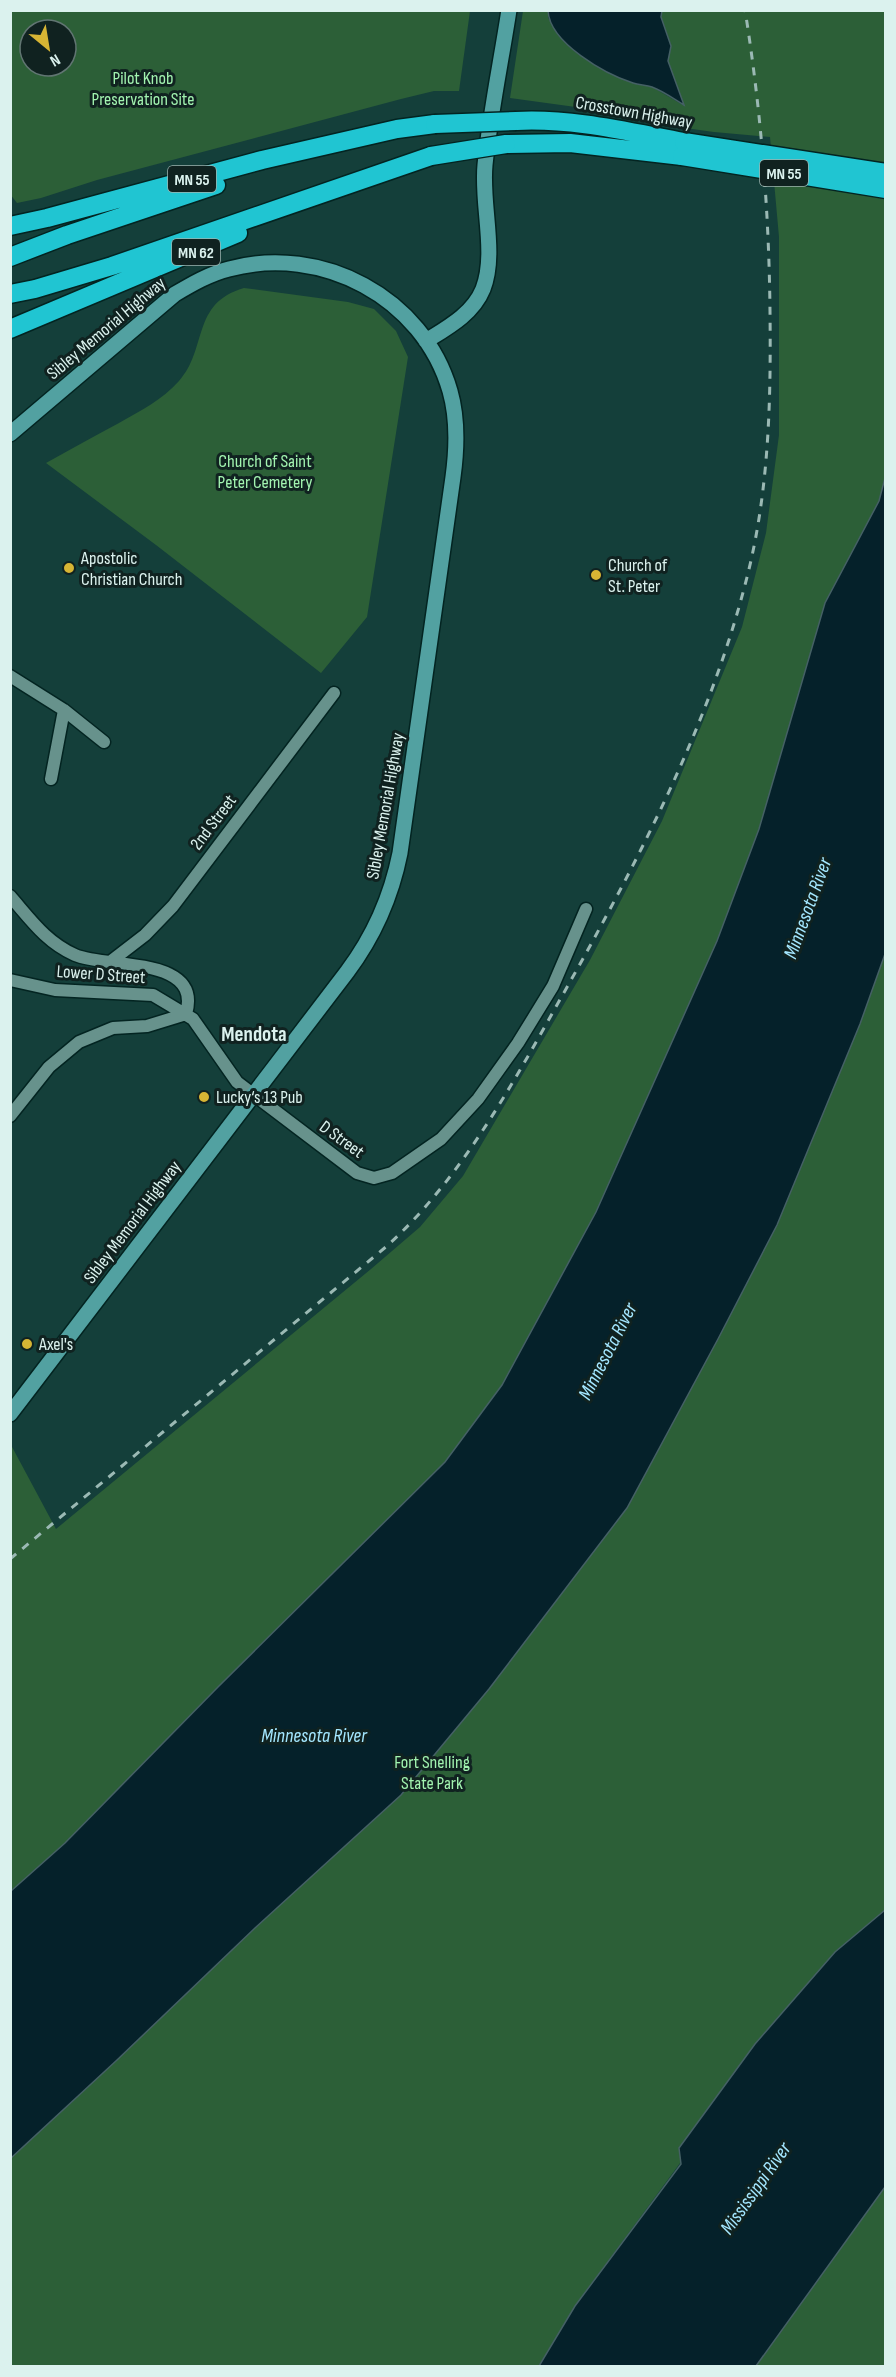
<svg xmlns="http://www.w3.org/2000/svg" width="896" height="2377" viewBox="0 0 896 2377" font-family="'Sofia Sans Condensed',sans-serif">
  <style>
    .green { fill: #2c5f37; fill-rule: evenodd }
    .water { fill: #05212a; stroke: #456065; stroke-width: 1.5 }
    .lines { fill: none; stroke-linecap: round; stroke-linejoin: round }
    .street-casing { stroke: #032421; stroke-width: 15 }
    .secondary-casing { stroke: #032421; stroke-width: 18 }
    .highway-casing { stroke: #032421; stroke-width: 21 }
    .street { stroke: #67928c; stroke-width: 12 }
    .secondary { stroke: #52a1a1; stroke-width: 15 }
    .highway { stroke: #20c5d2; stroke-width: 18 }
    .rail { stroke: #9bb9b4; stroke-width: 3; stroke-dasharray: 8 8; stroke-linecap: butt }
    .highway-bridge-casing { stroke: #032421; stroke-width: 21; stroke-linecap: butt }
    .highway-bridge { stroke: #20c5d2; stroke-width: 18 }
    .poi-dot { fill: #d7b534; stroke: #102220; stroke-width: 2 }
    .labels { text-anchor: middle; stroke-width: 6; stroke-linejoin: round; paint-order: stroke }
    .shield { fill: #102220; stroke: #9eb4b0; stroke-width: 1.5 }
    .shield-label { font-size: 16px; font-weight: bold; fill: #dbf2ee }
    .park-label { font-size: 18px; fill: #a2f4b0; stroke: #102220 }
    .street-label { font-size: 18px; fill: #dbf2ee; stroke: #102220 }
    .poi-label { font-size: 18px; fill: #dbf2ee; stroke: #102220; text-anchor: start }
    .water-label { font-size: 20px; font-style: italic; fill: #a4e7ff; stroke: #102220 }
    .quarter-label { font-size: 21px; font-weight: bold; fill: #dbf2ee; stroke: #102220 }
  </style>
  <rect width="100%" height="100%" fill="#143f3a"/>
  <path class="green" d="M10,11L11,10L470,11L459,91H434L401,99L97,180L41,198L17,203L10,194ZM30,30H66V66H30Z
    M523,11H548V18L633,83L652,87L683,105L668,61L671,45L661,16L662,11H885V1910L835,1952L575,2306L539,2366H11V1445L56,1529L371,1269L420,1227L463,1176L590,960L662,821L742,627L766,533L779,435V237L770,137L714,132L663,125L612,112L510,98Z
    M244,288L348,302L374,309L396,331L408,357L367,617L321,673L156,545L46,463C70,450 94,436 119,423C140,411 162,400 179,381C208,349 191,303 244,288Z
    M885,2187V2366H756Z"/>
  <path class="water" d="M548,11H662L661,17L671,46L668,61L684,105C674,99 663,91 652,87C646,85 639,85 633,83C605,74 550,43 548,11Z
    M885,478V954L860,1024L777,1225L718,1339L627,1508L489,1689L401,1795L255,1928L117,2060L11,2158V1891L65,1843L218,1687L445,1462L502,1385L596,1212L717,941L759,829L825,603L879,501Z
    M885,1910V2187L756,2366H539L575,2306L681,2164L679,2148L755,2044L835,1952Z"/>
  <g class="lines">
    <g class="street-casing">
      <path id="street" d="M10,676L64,710L104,742
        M51,779L64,710
        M10,896C31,920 46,942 75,955C107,969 203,955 186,1014
        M110,962L145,935L173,906L334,693
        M10,980L55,990L153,995L193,1019L237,1082L357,1173L374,1178L392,1173L441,1139L478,1099L518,1043L553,986L586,909
        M10,1116L49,1067L79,1042L113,1028L147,1026L186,1014"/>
    </g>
    <g class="secondary-casing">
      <path id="secondary" d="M426,341C447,328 473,314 483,289C497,253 481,204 485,165C490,114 501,62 509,10
        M10,434L175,294C192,284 209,274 229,269C321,244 423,297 450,391C458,419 457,448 453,477L400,853C391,898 374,936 347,972L10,1414"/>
    </g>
    <g class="highway-casing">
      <path id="highway" d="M516,121C573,118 629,132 684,142
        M506,144L570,143L682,156
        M10,226L47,218L262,160L397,129L435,124
        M10,257L67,235L216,185
        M10,294L35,289L112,266L431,156
        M10,329L238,233"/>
    </g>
    <use href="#street" class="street"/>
    <use href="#secondary" class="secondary"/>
    <use href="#highway" class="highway"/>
    <path class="rail" d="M10,1559L387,1246C464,1176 515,1079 566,989C638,861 708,727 745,585C769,495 771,404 770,311C769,211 761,110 745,10"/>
    <g class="highway-bridge-casing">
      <path id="highway-bridge" d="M435,124L516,121
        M684,142L886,173
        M431,156L506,144
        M682,156L886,189"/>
    </g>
    <use href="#highway-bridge" class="highway-bridge"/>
  </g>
  <g class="poi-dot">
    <circle cx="69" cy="568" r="6"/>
    <circle cx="596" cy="575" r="6"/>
    <circle cx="204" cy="1097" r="6"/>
    <circle cx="27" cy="1344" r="6"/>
  </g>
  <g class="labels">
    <g class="shield">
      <rect x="760" y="160" width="48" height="26" rx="4.5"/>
      <rect x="168" y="166" width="48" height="26" rx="4.5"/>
      <rect x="172" y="239" width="48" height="26" rx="4.5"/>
    </g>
    <g class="shield-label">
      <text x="784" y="179">MN 55</text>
      <text x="192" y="185">MN 55</text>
      <text x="196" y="258">MN 62</text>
    </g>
    <g class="park-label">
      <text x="143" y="84">Pilot Knob<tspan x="143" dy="21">Preservation Site</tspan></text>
      <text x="265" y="467">Church of Saint<tspan x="265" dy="21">Peter Cemetery</tspan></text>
      <text x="432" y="1768">Fort Snelling<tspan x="432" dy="21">State Park</tspan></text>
    </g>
    <g class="street-label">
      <text transform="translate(634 112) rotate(10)" y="6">Crosstown Highway</text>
      <text transform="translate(106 328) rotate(-40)" y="6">Sibley Memorial Highway</text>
      <text transform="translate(385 806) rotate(-80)" y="6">Sibley Memorial Highway</text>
      <text transform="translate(213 822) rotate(-53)" y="6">2nd Street</text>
      <text transform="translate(101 974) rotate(4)" y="6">Lower D Street</text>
      <text transform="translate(342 1139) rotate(36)" y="6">D Street</text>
      <text transform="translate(132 1222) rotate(-53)" y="6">Sibley Memorial Highway</text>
    </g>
    <g class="poi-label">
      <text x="81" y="564">Apostolic<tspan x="81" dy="21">Christian Church</tspan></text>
      <text x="608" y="571">Church of<tspan x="608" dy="21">St. Peter</tspan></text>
      <text x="216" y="1103">Lucky‘s 13 Pub</text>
      <text x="39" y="1350">Axel's</text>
    </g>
    <g class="water-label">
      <text transform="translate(807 908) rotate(-70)" y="7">Minnesota River</text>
      <text transform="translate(607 1351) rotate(-63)" y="7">Minnesota River</text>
      <text x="314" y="1742">Minnesota River</text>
      <text transform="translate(755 2188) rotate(-55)" y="7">Mississippi River</text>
    </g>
    <g class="quarter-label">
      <text x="254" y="1041">Mendota</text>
    </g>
  </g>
  <rect width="896" height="2377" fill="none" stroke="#dbf2ee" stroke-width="24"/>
  <g transform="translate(48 48) rotate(150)"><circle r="28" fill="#102220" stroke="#617572" stroke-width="1.5"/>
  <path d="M0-4.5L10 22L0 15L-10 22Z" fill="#d7b534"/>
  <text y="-9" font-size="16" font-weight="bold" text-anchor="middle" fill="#dbf2ee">N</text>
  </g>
</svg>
